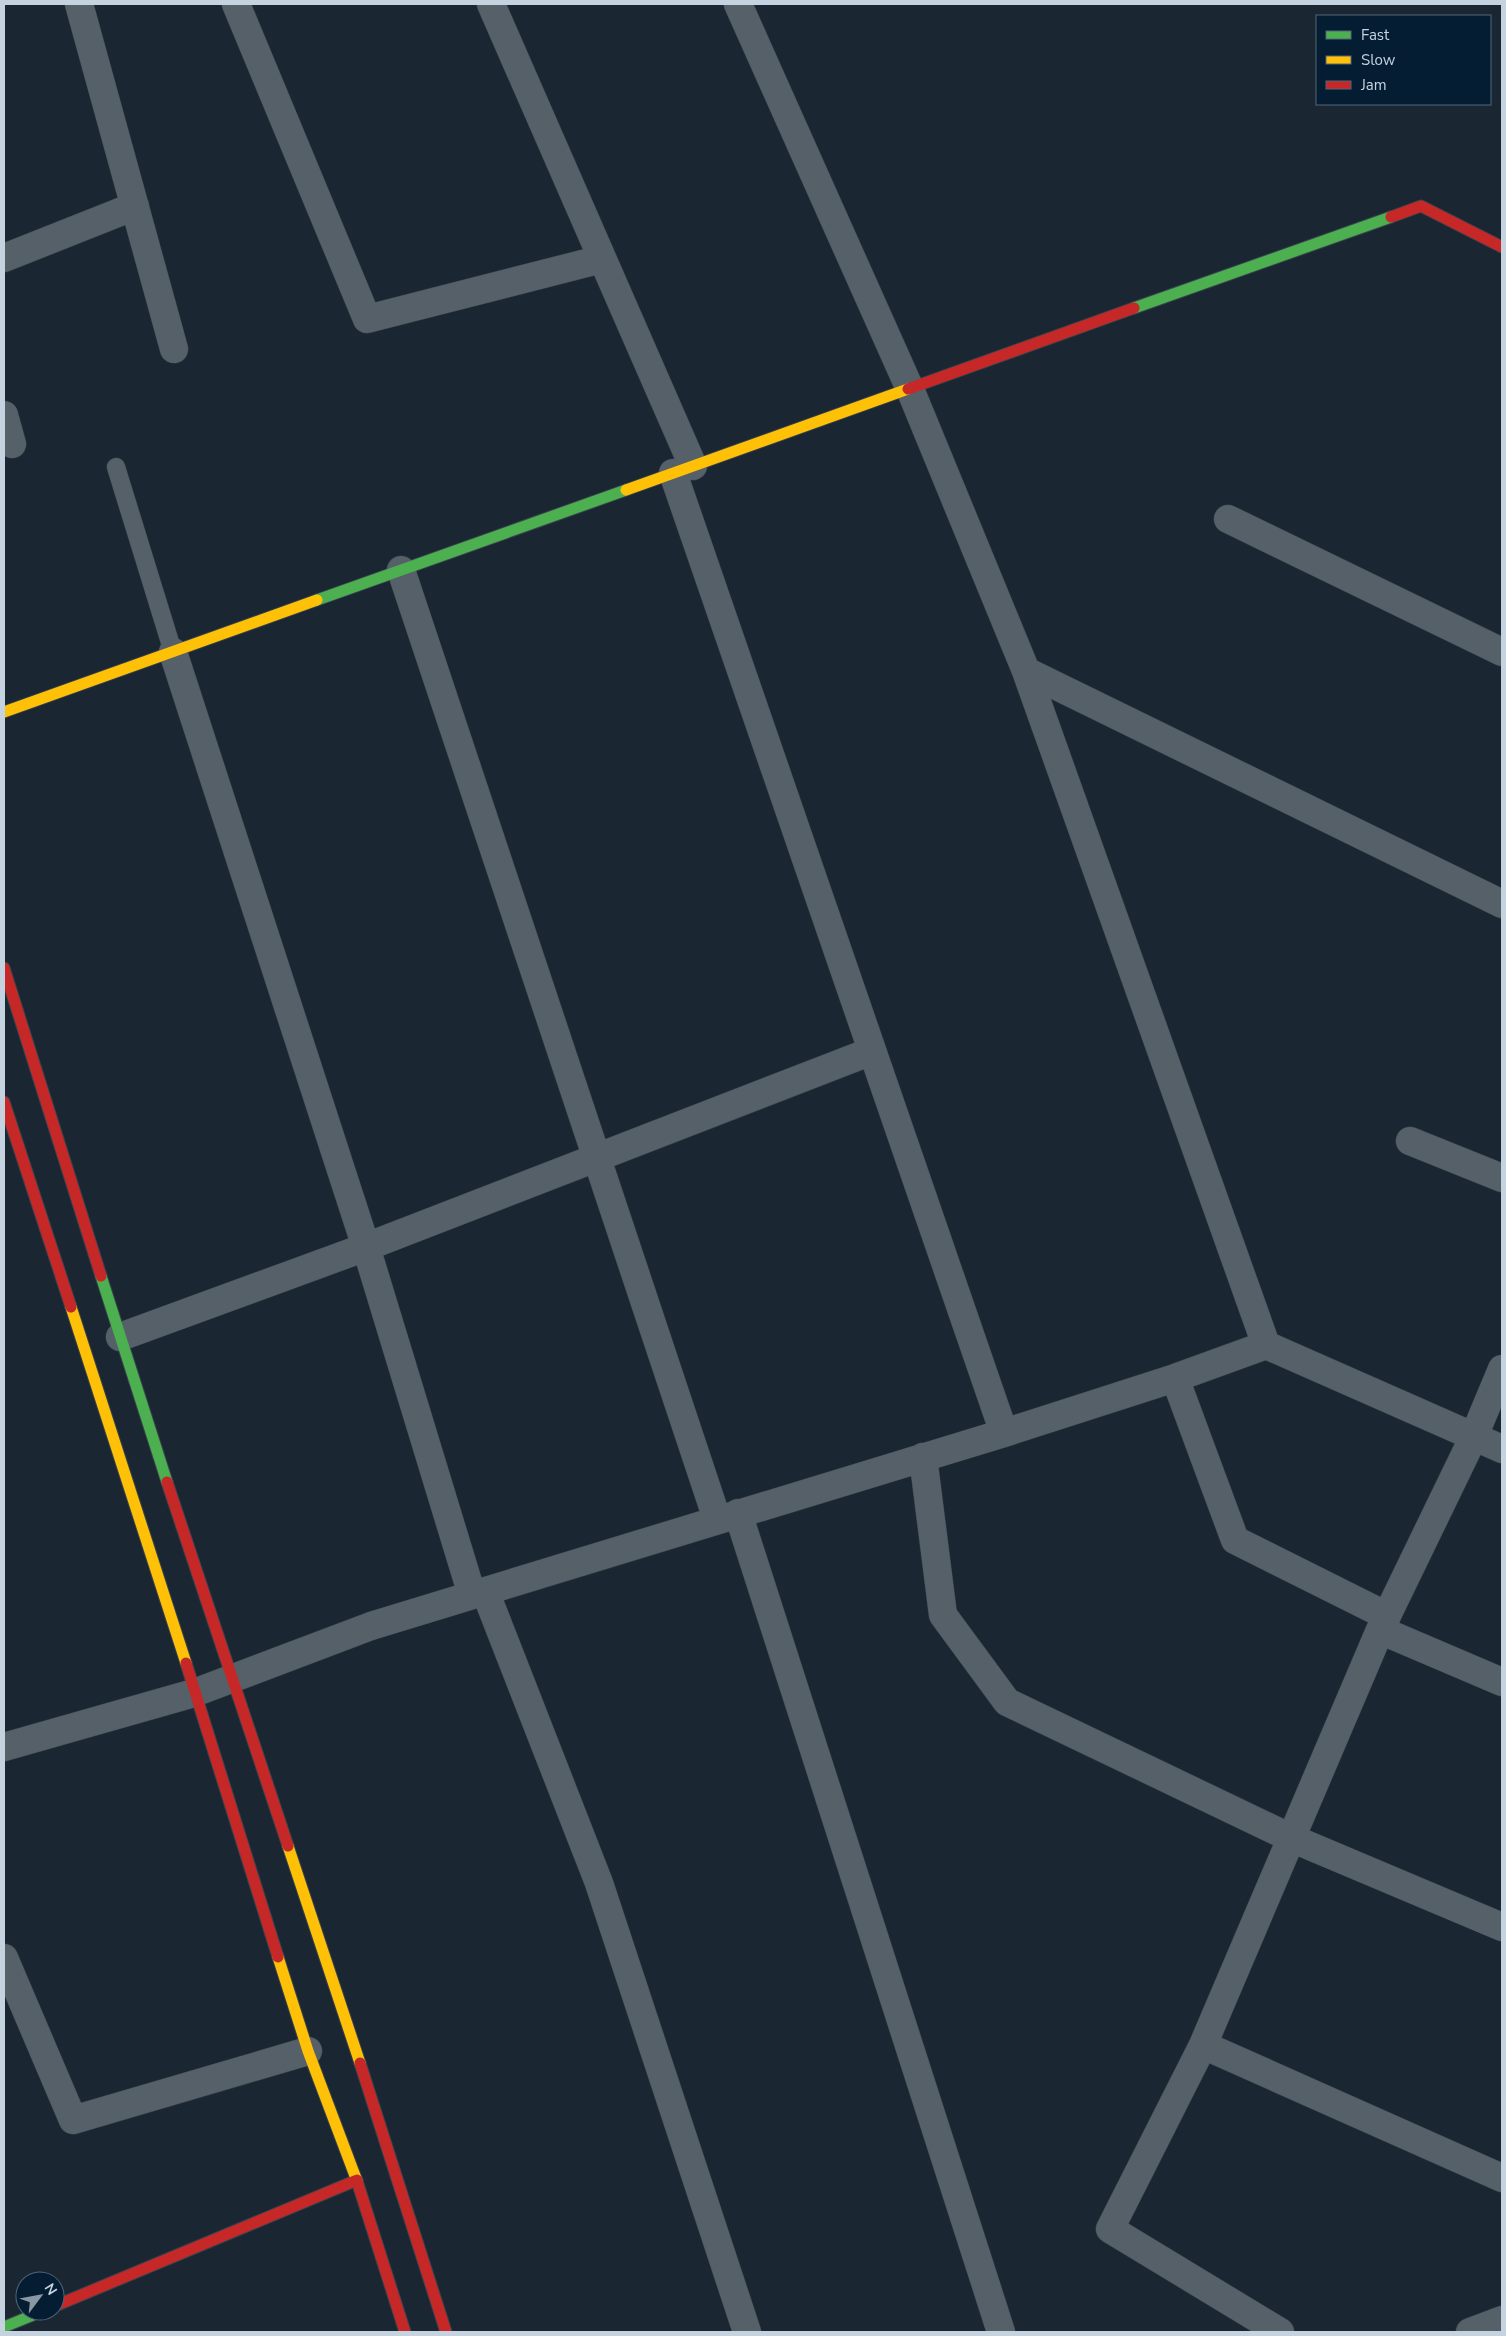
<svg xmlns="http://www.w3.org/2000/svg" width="1506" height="2336" viewBox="0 0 1506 2336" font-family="'Nunito Sans',sans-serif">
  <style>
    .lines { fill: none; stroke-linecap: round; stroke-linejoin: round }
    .lane-casing { stroke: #39434d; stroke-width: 19 }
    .street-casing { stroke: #39434d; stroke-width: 29 }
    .fast-casing { stroke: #39434d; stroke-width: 13 }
    .slow-casing { stroke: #39434d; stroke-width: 13 }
    .jam-casing { stroke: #39434d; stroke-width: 13 }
    .lane { stroke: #566069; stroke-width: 18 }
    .street { stroke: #566069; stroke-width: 28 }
    .fast { stroke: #4caf50; stroke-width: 11 }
    .slow { stroke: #ffc107; stroke-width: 11 }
    .jam { stroke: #c62828; stroke-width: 11 }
  </style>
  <rect width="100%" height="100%" fill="#1a2632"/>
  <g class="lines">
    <g class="lane-casing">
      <path id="lane" d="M116,467L173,652"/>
    </g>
    <g class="street-casing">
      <path id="street" d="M79,4L174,349
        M236,4L367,319L602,259
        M491,4L693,466
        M738,4L910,389L1026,671L1266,1345
        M4,258L135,206
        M4,415L12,444
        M673,473L1004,1433
        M1228,519L1502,652
        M401,570L717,1519
        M173,652L366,1247L472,1595
        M1026,671L1502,904
        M1410,1141L1502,1178
        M120,1337L366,1247L872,1051
        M1175,1378L1235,1540L1387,1616
        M923,1457L943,1615L1007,1702L1291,1838L1502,1927
        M738,1513L1001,2332
        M485,1591L599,1883L747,2332
        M1380,1630L1502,1682
        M4,1747L194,1693L371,1626L1004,1433L1175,1378L1266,1345L1502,1449
        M4,1958L73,2120L308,2051
        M1203,2045L1502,2178
        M1280,2332L1110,2229L1203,2045L1380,1630L1474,1436L1502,1369
        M1470,2332L1502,2320"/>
    </g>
    <g class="fast-casing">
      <path id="fast" d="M1134,308L1391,217
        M317,600L626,490
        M101,1276L167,1482
        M4,2327L43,2311"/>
    </g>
    <g class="slow-casing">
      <path id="slow" d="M626,490L908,389
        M4,712L317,600
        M71,1307L186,1663
        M288,1846L360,2063
        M278,1957L308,2051L357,2181"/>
    </g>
    <g class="jam-casing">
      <path id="jam" d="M1391,217L1421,206L1502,247
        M908,389L1134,308
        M4,968L101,1276
        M4,1102L71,1307
        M167,1482L288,1846
        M186,1663L278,1957
        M360,2063L446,2332
        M357,2181L405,2332
        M55,2306L357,2180"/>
    </g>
    <use href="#lane" class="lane"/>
    <use href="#street" class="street"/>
    <use href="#fast" class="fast"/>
    <use href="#slow" class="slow"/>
    <use href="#jam" class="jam"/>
  </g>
  <rect width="1506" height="2336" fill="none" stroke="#c5d3e1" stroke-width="10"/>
  <rect x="1316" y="15" width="175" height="90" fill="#051d32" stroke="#526678"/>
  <rect x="1326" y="31" width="25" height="8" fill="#4caf50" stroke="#526678"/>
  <text x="1361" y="40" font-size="15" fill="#c5d3e1">Fast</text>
  <rect x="1326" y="56" width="25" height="8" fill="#ffc107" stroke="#526678"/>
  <text x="1361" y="65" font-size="15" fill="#c5d3e1">Slow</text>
  <rect x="1326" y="81" width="25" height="8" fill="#c62828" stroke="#526678"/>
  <text x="1361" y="90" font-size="15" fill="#c5d3e1">Jam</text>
  <g transform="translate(40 2296) rotate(58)"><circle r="24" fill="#051d32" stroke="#526678"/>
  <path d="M0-4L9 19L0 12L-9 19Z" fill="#8996a4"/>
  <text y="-8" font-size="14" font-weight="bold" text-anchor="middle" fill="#c5d3e1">N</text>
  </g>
</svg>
